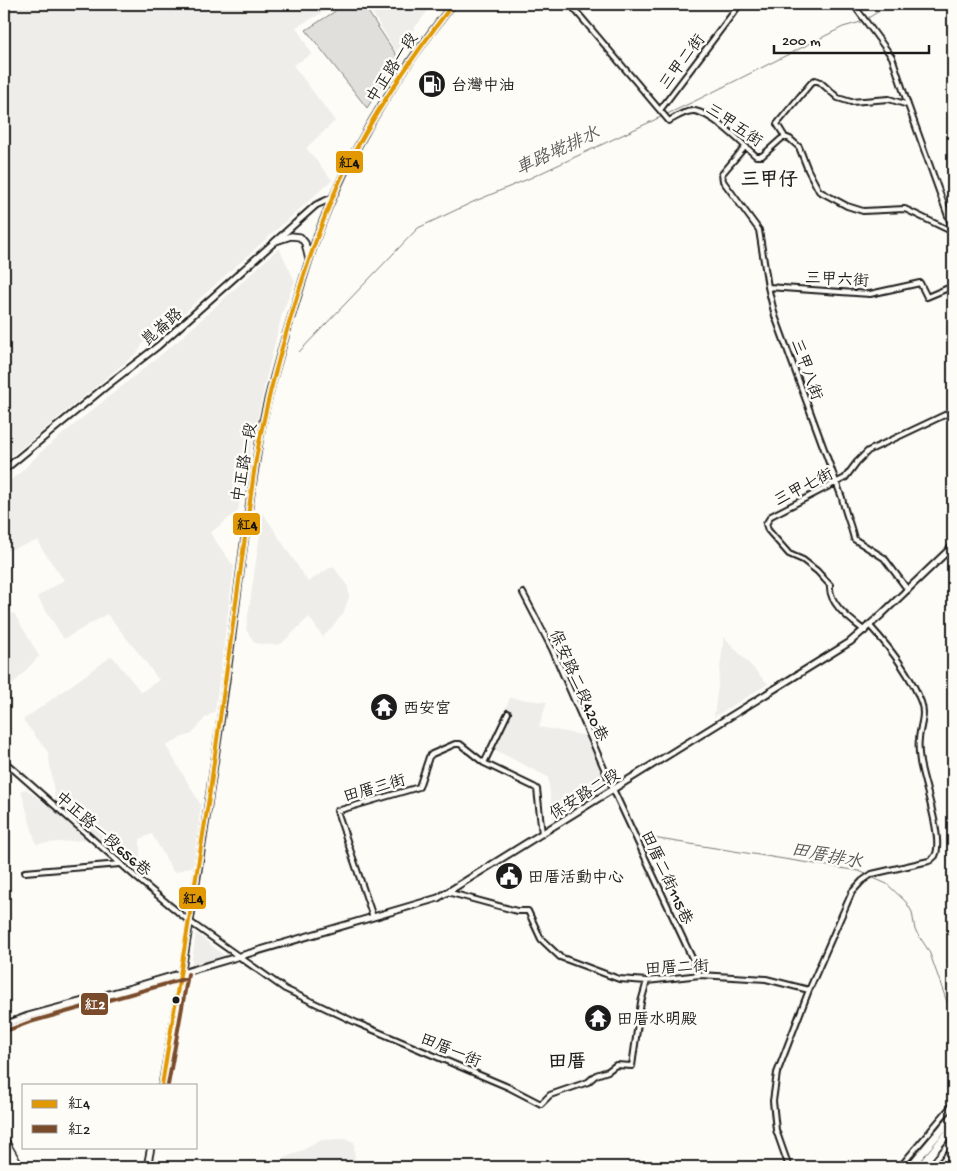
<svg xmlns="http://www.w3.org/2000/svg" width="957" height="1171" viewBox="0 0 957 1171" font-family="'Gochi Hand','LXGW WenKai TC',sans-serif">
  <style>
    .built { fill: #eeede9 }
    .green { fill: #e0dfdb; stroke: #7e7e7c }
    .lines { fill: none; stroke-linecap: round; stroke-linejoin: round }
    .stream { stroke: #797876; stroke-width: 1 }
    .minor-casing { stroke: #1c1c1c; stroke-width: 8 }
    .tertiary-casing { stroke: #1c1c1c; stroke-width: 9 }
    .secondary-casing { stroke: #1c1c1c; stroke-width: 9 }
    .trunk-casing { stroke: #1c1c1c; stroke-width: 11 }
    .motorway-casing { stroke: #1c1c1c; stroke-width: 11 }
    .minor { stroke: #fdfcf7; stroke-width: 4 }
    .tertiary { stroke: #fdfcf7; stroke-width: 5 }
    .secondary { stroke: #fdfcf7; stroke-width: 5.5 }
    .trunk { stroke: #fdfcf7; stroke-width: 7 }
    .motorway { stroke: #fdfcf7; stroke-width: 8 }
    .bus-1-casing { stroke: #fdfcf7; stroke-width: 8 }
    .bus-2-casing { stroke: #fdfcf7; stroke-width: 8 }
    .bus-1 { stroke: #e19803; stroke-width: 4 }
    .bus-2 { stroke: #7a4b2a; stroke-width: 4 }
    .bus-dot { fill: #1c1c1c; stroke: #fdfcf7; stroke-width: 2 }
    .labels { text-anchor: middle; stroke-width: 5; stroke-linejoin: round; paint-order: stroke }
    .street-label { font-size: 16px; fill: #1c1c1c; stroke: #fdfcf7 }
    .poi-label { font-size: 16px; fill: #1c1c1c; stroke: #fdfcf7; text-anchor: start }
    .water-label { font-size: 18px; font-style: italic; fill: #5a5a58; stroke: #fdfcf7 }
    .quarter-label { font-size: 19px; font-weight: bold; fill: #1c1c1c; stroke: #fdfcf7 }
    .line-badge { stroke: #fdfcf7; stroke-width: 2 }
    .badge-label { font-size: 14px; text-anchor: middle; font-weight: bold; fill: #fff }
    .pale-badge-label { font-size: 14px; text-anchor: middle; font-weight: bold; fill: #111 }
  </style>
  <rect width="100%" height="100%" fill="#fdfcf7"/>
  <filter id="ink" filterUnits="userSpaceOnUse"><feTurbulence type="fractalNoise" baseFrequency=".02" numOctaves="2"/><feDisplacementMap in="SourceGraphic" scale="10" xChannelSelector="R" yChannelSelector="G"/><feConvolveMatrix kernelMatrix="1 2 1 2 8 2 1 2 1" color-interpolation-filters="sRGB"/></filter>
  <g filter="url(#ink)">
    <path class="built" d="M4,4H332L327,10L296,27L312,54L293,65L335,121L306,148L332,180L168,327L155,329L143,343L139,351L4,462Z
      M367,4H433L396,52Z
      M279,248L295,281L282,314L265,383L238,511L210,533L234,567L215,711L204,719L192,734L180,738L166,746L201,805L193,866L174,873L152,834L140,839V860L115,844V856L94,839L36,844L21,790L26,789L48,806L55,798L48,752L23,720L112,656L141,692L159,680L145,661L107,614L64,639L37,597L64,580L40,546L39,540L4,552V485L21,472L43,450L179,340Z
      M263,513L308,582L333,566L348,587L349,597L343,614L323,637L309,617L281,644L271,645L255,643L246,630Z
      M14,613L39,656L4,694V618Z
      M724,637L768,684L714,717Z
      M510,698L547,702L539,727L592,737L611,784L553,819L548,777L489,747Z
      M196,933L226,957L191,967Z
      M346,1139L354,1142L355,1167H264L303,1150L321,1140Z"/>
    <path class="green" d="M341,4H363L399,59L367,108L306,30L334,12Z"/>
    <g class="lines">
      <path class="stream" d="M868,18L891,4
        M299,352L418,228L473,202L528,179L695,101L843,27L861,22
        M640,836L859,871L868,875
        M871,877L887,884L906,902L912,912L915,930L929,951L953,1019"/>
      <g class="minor-casing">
        <path id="minor" d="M570,4L669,121C676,117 686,110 695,111C715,115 741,143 756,156H762L781,139L785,137L790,139L799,147L808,170L819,191L847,206L863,211L905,209L953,232
          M853,4L892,57L908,105L953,230
          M660,110L740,4
          M785,137L777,124L811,83L815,80L820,82L838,98L851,102L889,99L908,105
          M745,147L722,174L723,181L759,230L768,287L775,316L842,498C845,513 851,525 854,539L884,558L908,590
          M768,287L870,294L920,283L927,297L953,286
          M523,593L552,649L613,789L700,975
          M865,631C851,620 828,604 830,585L817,571L803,560L789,554L768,530L766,524L771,516L845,478L857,462L868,451L953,411
          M4,761L138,879L190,922L285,989L357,1023L508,1087L541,1104L550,1095L588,1082L596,1075L608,1071L616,1065L632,1066L641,1002L647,981
          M484,763L508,713
          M25,872L120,864
          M447,892L517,911H528L541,939L560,957L619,979L647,981L700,975L766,979L809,990
          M373,917L337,811L419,787L429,757L432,754L455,744H460L484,763L534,787L537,789L542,834
          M789,1167L776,1130L773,1101L777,1073L809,990L852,892L862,881L872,874L929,861C930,861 934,857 935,856C944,840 923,781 920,762C919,755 918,746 919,739C920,726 926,715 921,702C910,673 890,648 870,626
          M900,1167L953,1104
          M929,1167L953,1139"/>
      </g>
      <g class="tertiary-casing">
        <path id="tertiary" d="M4,470L105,387L158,346L316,205L332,198
          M4,1025L28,1016L131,988L438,898L850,642L881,615L953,546"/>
      </g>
      <g class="secondary-casing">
        <path id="secondary" d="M276,241L291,236L300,237L305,243L309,260
          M162,1085C185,958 205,830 223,702C236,612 245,521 261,431C268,394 279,357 290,321C303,279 315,237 333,197C362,130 408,61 453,4
          M147,1167L151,1147"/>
      </g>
      <g class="trunk-casing">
        <path id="trunk" d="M910,1167L953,1116
          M920,1167L953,1127"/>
      </g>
      <g class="motorway-casing">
        <path id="motorway" d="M4,1141L19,1167
          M4,1157L9,1167"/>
      </g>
      <use href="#minor" class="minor"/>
      <use href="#tertiary" class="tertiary"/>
      <use href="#secondary" class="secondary"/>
      <use href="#trunk" class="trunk"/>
      <use href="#motorway" class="motorway"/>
      <g class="bus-1-casing">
        <path id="bus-1" d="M162,1085L209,798L255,465C264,411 278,359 294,307C308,261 323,216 344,172C374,112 412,57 453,4"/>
      </g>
      <g class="bus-2-casing">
        <path id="bus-2" d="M6,1031L30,1022L184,979
          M168,1085L188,974"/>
      </g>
      <use href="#bus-1" class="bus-1"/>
      <use href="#bus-2" class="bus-2"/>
    </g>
  </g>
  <defs>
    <g id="fuel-disc" transform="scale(1.4375)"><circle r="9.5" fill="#1c1c1c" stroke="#fdfcf7"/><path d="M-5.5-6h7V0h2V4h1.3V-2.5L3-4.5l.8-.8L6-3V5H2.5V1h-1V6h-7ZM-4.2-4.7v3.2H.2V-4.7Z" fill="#fff"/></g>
    <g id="temple-disc" transform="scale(1.4375)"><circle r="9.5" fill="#1c1c1c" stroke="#fdfcf7"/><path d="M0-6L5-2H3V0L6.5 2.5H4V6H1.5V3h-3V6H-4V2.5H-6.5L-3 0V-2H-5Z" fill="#fff"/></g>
    <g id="civic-disc" transform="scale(1.4375)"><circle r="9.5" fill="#1c1c1c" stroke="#fdfcf7"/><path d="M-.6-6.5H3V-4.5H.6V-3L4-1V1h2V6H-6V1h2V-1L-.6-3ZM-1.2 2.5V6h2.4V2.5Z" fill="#fff"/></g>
  </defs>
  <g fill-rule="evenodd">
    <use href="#fuel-disc" x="432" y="84"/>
    <use href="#temple-disc" x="384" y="707"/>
    <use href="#civic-disc" x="509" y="876"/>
    <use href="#temple-disc" x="598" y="1018"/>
  </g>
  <circle class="bus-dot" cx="176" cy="1000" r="4.5"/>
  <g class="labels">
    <g class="street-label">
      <text transform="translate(681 61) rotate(-53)" y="6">三甲二街</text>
      <text transform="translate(391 67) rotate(-57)" y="6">中正路一段</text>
      <text transform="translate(735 124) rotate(34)" y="6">三甲五街</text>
      <text transform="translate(837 278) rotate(3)" y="6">三甲六街</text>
      <text transform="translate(161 326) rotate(-41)" y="6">崑崙路</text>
      <text transform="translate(808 369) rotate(70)" y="6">三甲八街</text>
      <text transform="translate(243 462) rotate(-80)" y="6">中正路一段</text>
      <text transform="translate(803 486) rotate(-27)" y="6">三甲七街</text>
      <text transform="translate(580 685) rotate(66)" y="6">保安路二段420巷</text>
      <text transform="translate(374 787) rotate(-16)" y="6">田厝三街</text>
      <text transform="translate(584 793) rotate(-32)" y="6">保安路二段</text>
      <text transform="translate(104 833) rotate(41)" y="6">中正路一段656巷</text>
      <text transform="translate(668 877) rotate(65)" y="6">田厝二街115巷</text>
      <text transform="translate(677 966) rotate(-3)" y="6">田厝二街</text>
      <text transform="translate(451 1049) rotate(23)" y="6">田厝一街</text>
    </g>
    <g class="poi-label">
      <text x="451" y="90">台灣中油</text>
      <text x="403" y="713">西安宮</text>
      <text x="528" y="882">田厝活動中心</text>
      <text x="617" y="1024">田厝水明殿</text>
    </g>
    <g class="water-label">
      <text transform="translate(557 150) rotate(-25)" y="6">車路墘排水</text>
      <text transform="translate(827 855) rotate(11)" y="6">田厝排水</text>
    </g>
    <g class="quarter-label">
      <text x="769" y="185">三甲仔</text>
      <text x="567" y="1067">田厝</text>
    </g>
  </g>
  <g class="line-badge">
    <rect x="335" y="150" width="29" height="24" rx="5" fill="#e19803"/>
    <rect x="232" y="512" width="29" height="24" rx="5" fill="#e19803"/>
    <rect x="178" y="886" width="29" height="24" rx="5" fill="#e19803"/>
    <rect x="80" y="992" width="29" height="24" rx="5" fill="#7a4b2a"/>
  </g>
  <g class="badge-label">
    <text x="95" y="1009">紅2</text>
  </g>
  <g class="pale-badge-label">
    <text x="349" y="167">紅4</text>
    <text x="247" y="529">紅4</text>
    <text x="193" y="903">紅4</text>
  </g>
  <rect width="957" height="1171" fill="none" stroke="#fdfcf7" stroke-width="20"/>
  <rect x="10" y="10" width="937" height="1151" fill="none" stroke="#1c1c1c" stroke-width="2" filter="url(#ink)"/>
  <rect x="22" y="1084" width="175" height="65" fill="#fdfcf7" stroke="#a3a29f"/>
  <rect x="32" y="1100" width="25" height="8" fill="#e19803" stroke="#a3a29f"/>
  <text x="68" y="1108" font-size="15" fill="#1c1c1c">紅4</text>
  <rect x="32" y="1125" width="25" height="8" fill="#7a4b2a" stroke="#a3a29f"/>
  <text x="68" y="1134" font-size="15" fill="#1c1c1c">紅2</text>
  <path d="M774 45v8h155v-8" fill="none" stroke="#1c1c1c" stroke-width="2.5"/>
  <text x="782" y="45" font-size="15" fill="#1c1c1c" stroke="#fdfcf7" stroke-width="4" paint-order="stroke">200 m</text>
</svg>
